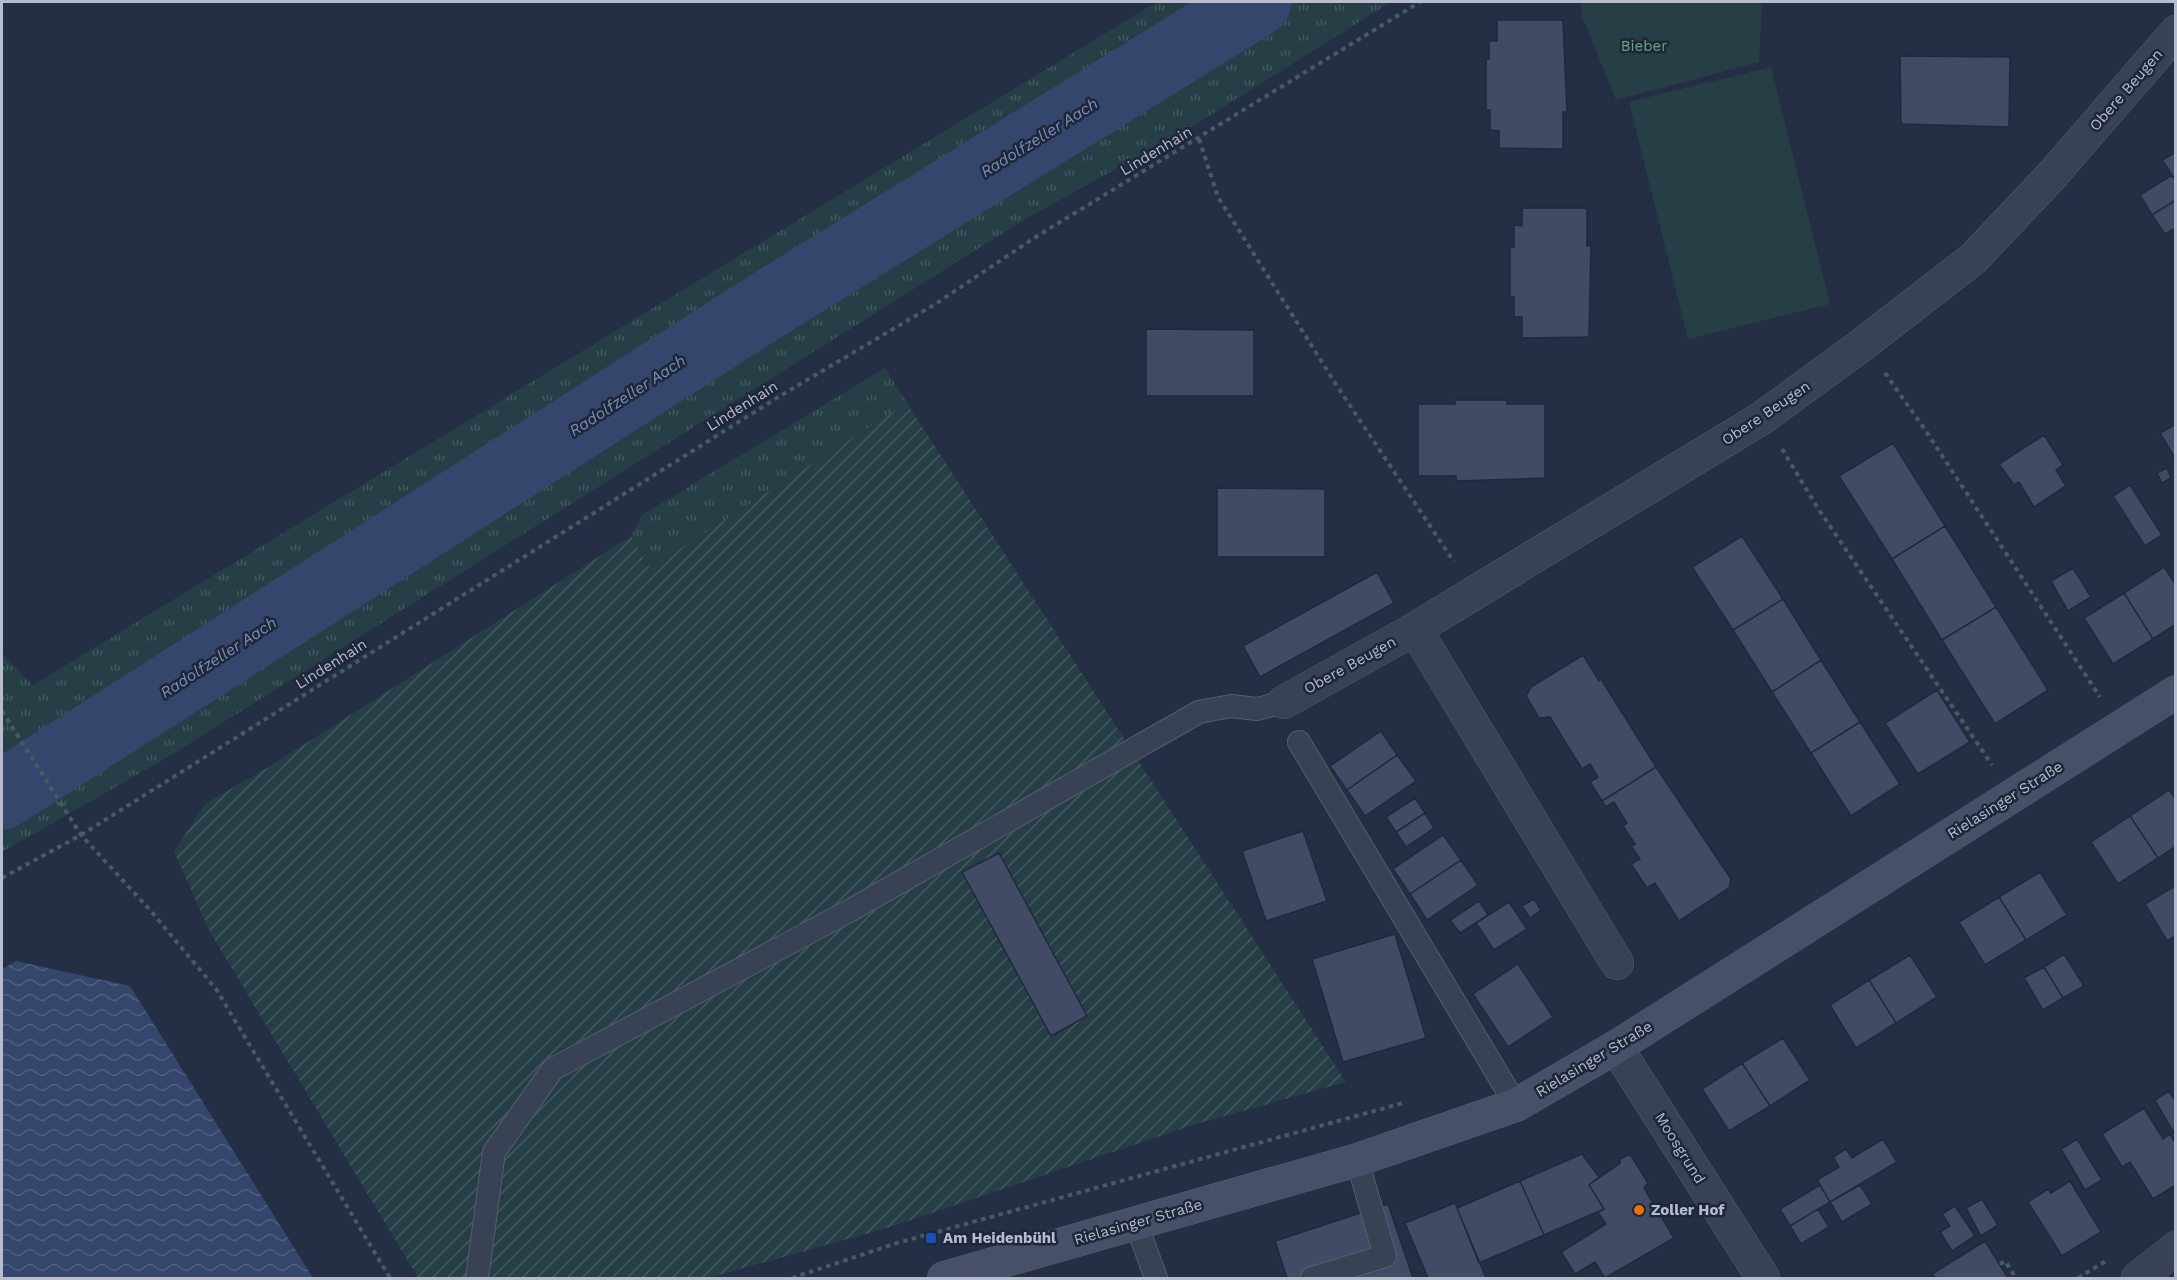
<svg xmlns="http://www.w3.org/2000/svg" width="2177" height="1280" viewBox="0 0 2177 1280" font-family="'Work Sans',sans-serif">
  <style>
    .grass { fill: url(#grass-tufts) }
    .park { fill: #263f46 }
    .garden { fill: url(#garden-furrows) }
    .water { fill: url(#water-waves) }
    .lines { fill: none; stroke-linecap: round; stroke-linejoin: round }
    .river { stroke: #35466c; stroke-width: 69 }
    .building { fill: #414b66; stroke: #20293c; stroke-width: 1.5 }
    .lane-casing { stroke: #555d6f; stroke-width: 24 }
    .street-casing { stroke: #555d6f; stroke-width: 34 }
    .secondary-casing { stroke: #555d6f; stroke-width: 34 }
    .path { stroke: #455c62; stroke-width: 4; stroke-dasharray: 4.5 4.5; stroke-linecap: butt }
    .lane { stroke: #394255; stroke-width: 22 }
    .street { stroke: #394255; stroke-width: 33 }
    .secondary { stroke: #475068; stroke-width: 33 }
    .food-dot { fill: #e8710a; stroke: #1e263a; stroke-width: 2 }
    .transit-dot { fill: #1a4fb4; stroke: #1e263a; stroke-width: 2 }
    .labels { text-anchor: middle; stroke-width: 5; stroke-linejoin: round; paint-order: stroke }
    .park-label { font-size: 15px; fill: #6ba17d; stroke: #1e263a }
    .street-label { font-size: 15px; fill: #b7bdce; stroke: #1e263a }
    .poi-label { font-size: 15px; font-weight: bold; fill: #b7bdce; stroke: #1e263a; text-anchor: start }
    .water-label { font-size: 16px; font-style: italic; fill: #7c8fb8; stroke: #1e263a }
  </style>
  <defs>
    <pattern id="grass-tufts" width="24" height="20" patternUnits="userSpaceOnUse" patternTransform="scale(1.5)"><rect width="24" height="20" fill="#263f46"/><path d="M3 7l-1-3M5 7V3M7 7l1-3M15 17l-1-3M17 17v-4M19 17l1-3" fill="none" stroke="#435960"/></pattern>
    <pattern id="garden-furrows" width="10" height="10" patternUnits="userSpaceOnUse" patternTransform="scale(1.5)"><rect width="10" height="10" fill="#263f46"/><path d="M-1 1l2-2M0 10L10 0M9 11l2-2" fill="none" stroke="#435960"/></pattern>
    <pattern id="water-waves" width="16" height="10" patternUnits="userSpaceOnUse" patternTransform="scale(1.5)"><rect width="16" height="10" fill="#35466c"/><path d="M0 5q4-4 8 0t8 0" fill="none" stroke="#505f80"/></pattern>
  </defs>
  <rect width="100%" height="100%" fill="#242f45"/>
  <path class="grass" d="M1157,2H1391L1196,124L1022,221L168,757L2,852V653L33,685Z
    M885,368L907,403L650,568L631,536L642,515Z"/>
  <path class="park" d="M1581,2H1762L1759,62L1616,100L1582,16Z
    M1771,67L1830,304L1688,339L1629,102Z"/>
  <path class="garden" d="M907,403L1346,1082L1193,1125L887,1228L708,1278H418L210,932L174,852L205,804L272,765L631,536L650,568Z"/>
  <path class="water" d="M16,961L130,986L313,1278H2V969Z"/>
  <g class="lines">
    <path class="river" d="M2,795L755,313L1257,2"/>
  </g>
  <path class="building" d="M1497,20H1563L1567,112H1563V149L1499,148V131L1490,130V110H1486V59H1489V41H1497Z
    M1900,56L2010,57L2009,127L1901,124Z
    M2176,152V181L2162,160Z
    M2172,175L2176,181V200L2152,215L2140,195Z
    M2176,200V228L2165,234L2152,215Z
    M1522,208H1587V246L1591,245L1589,337L1522,338V317H1514V297L1510,296V247H1514V225L1522,226Z
    M1146,329L1254,330V396H1146Z
    M1455,400H1507V404H1545V478L1456,481V476H1418V404H1455Z
    M2176,424V460L2160,433Z
    M2044,435L2063,465L2056,470L2066,486L2034,507L2019,482L2014,485L1999,464Z
    M1893,443L1945,526L1892,559L1839,476Z
    M2167,468L2171,478L2162,483L2157,473Z
    M2130,485L2162,535L2145,546L2113,496Z
    M1217,488L1325,489V557H1217Z
    M1945,526L1996,607L1942,640L1892,559Z
    M1742,536L1783,599L1733,630L1692,567Z
    M2164,567L2176,585V624L2153,639L2124,593Z
    M2073,568L2091,597L2068,611L2051,581Z
    M1377,572L1394,603L1260,677L1243,646Z
    M2124,593L2153,639L2113,664L2084,618Z
    M1783,599L1821,660L1772,692L1733,630Z
    M1996,607L2048,690L1995,724L1942,640Z
    M1583,655L1599,681L1601,679L1656,767L1602,801L1590,782L1598,777L1590,764L1582,769L1550,717L1539,718L1526,696L1531,687Z
    M1821,660L1860,722L1811,753L1772,692Z
    M1937,690L1970,742L1918,774L1885,723Z
    M1860,722L1900,784L1851,816L1811,753Z
    M1381,731L1397,755L1347,790L1330,766Z
    M1397,755L1416,781L1365,816L1347,790Z
    M1656,767L1731,879L1729,888L1679,921L1655,883L1647,888L1631,864L1640,859L1631,846L1635,844L1623,826L1627,823L1614,802L1606,807L1602,801Z
    M2169,790L2176,799V846L2158,858L2130,816Z
    M1415,798L1425,813L1396,832L1386,817Z
    M1425,813L1434,828L1406,847L1396,832Z
    M2130,816L2158,858L2118,884L2091,842Z
    M1303,831L1327,901L1266,921L1242,851Z
    M1443,835L1461,860L1410,894L1393,869Z
    M999,853L1087,1016L1051,1036L962,872Z
    M1461,860L1478,885L1427,920L1410,894Z
    M2040,872L2067,915L2026,940L1999,897Z
    M2175,886L2176,935L2167,941L2145,904Z
    M1999,897L2026,940L1985,965L1959,922Z
    M1534,899L1541,910L1530,918L1522,906Z
    M1479,901L1488,915L1460,933L1450,920Z
    M1509,902L1527,929L1494,950L1476,923Z
    M1395,934L1426,1038L1343,1062L1312,959Z
    M2064,954L2084,986L2063,998L2044,967Z
    M1910,955L1937,997L1896,1023L1869,980Z
    M1518,964L1553,1017L1508,1047L1473,994Z
    M2044,967L2063,998L2043,1010L2024,978Z
    M1869,980L1896,1023L1856,1048L1830,1005Z
    M1783,1038L1810,1080L1770,1106L1742,1063Z
    M1742,1063L1770,1106L1729,1131L1702,1089Z
    M2169,1091L2176,1102L2174,1133L2155,1100Z
    M2144,1108L2163,1139L2170,1134L2176,1144V1185L2153,1199L2130,1162L2122,1167L2102,1134Z
    M1883,1139L1897,1162L1830,1202L1817,1180L1839,1167L1833,1157L1846,1149L1852,1158Z
    M2077,1139L2102,1180L2085,1190L2061,1149Z
    M1582,1154L1599,1177L1589,1185L1604,1209L1544,1235L1520,1181Z
    M1630,1154L1648,1183L1644,1188L1674,1238L1605,1278L1595,1262L1575,1274L1561,1252L1606,1224L1598,1213L1604,1209L1589,1185L1620,1163V1159Z
    M1520,1181L1544,1235L1479,1263L1457,1208Z
    M2070,1181L2101,1232L2062,1256L2028,1202L2048,1189L2051,1193Z
    M1820,1185L1830,1202L1790,1226L1780,1209Z
    M1860,1185L1872,1204L1842,1222L1830,1202Z
    M1982,1199L1998,1225L1981,1236L1966,1208Z
    M1455,1203L1457,1208L1486,1278H1428L1405,1223Z
    M1388,1204L1413,1278H1287L1275,1241Z
    M1955,1206L1975,1236L1952,1251L1940,1232L1950,1226L1942,1214Z
    M1818,1209L1829,1227L1801,1244L1790,1226Z
    M1985,1241L2008,1278H1935L1932,1274Z"/>
  <g class="lines">
    <g class="lane-casing">
      <path id="lane" d="M1299,742L1516,1105
        M1136,1223L1156,1278
        M477,1278L494,1152L553,1069L851,910L1199,712L1231,706L1257,709L1284,702
        M1312,1278L1385,1256L1357,1160"/>
    </g>
    <g class="street-casing">
      <path id="street" d="M1415,629L1617,963
        M1284,702L1415,629L1762,418L1863,344L1974,258L2054,173L2176,32
        M1616,1047L1763,1278
        M2138,1278L2176,1248"/>
    </g>
    <g class="secondary-casing">
      <path id="secondary" d="M944,1278L1357,1160L1516,1105L1616,1047L2176,692"/>
    </g>
    <path class="path" d="M1199,139L1218,197L1337,386L1454,562
      M1885,373L1926,431L2100,697
      M1782,449L1819,510L1992,765
      M2,711L81,835L150,910L216,989L390,1278
      M2,878L81,835L780,396L937,303L1034,238L1420,2
      M2000,1264L2005,1261L2016,1278
      M792,1278L897,1243L1403,1103
      M2078,1278L2106,1261"/>
    <use href="#lane" class="lane"/>
    <use href="#street" class="street"/>
    <use href="#secondary" class="secondary"/>
  </g>
  <circle class="food-dot" cx="1639" cy="1210" r="6"/>
  <rect class="transit-dot" x="925" y="1232" width="12" height="12" rx="3"/>
  <g class="labels">
    <g class="park-label">
      <text x="1644" y="51">Bieber</text>
    </g>
    <g class="street-label">
      <text transform="translate(2126 90) rotate(-49)" y="5">Obere Beugen</text>
      <text transform="translate(1156 151) rotate(-31)" y="5">Lindenhain</text>
      <text transform="translate(742 406) rotate(-32)" y="5">Lindenhain</text>
      <text transform="translate(1766 413) rotate(-34)" y="5">Obere Beugen</text>
      <text transform="translate(331 664) rotate(-32)" y="5">Lindenhain</text>
      <text transform="translate(1350 665) rotate(-29)" y="5">Obere Beugen</text>
      <text transform="translate(2005 800) rotate(-32)" y="5">Rielasinger Straße</text>
      <text transform="translate(1594 1059) rotate(-31)" y="5">Rielasinger Straße</text>
      <text transform="translate(1680 1148) rotate(58)" y="5">Moosgrund</text>
      <text transform="translate(1138 1222) rotate(-16)" y="5">Rielasinger Straße</text>
    </g>
    <g class="poi-label">
      <text x="1651" y="1215">Zoller Hof</text>
      <text x="943" y="1243">Am Heidenbühl</text>
    </g>
    <g class="water-label">
      <text transform="translate(1039 137) rotate(-32)" y="6">Radolfzeller Aach</text>
      <text transform="translate(627 395) rotate(-33)" y="6">Radolfzeller Aach</text>
      <text transform="translate(218 657) rotate(-33)" y="6">Radolfzeller Aach</text>
    </g>
  </g>
  <rect width="2177" height="1280" fill="none" stroke="#b7bdce" stroke-width="6"/>
</svg>
